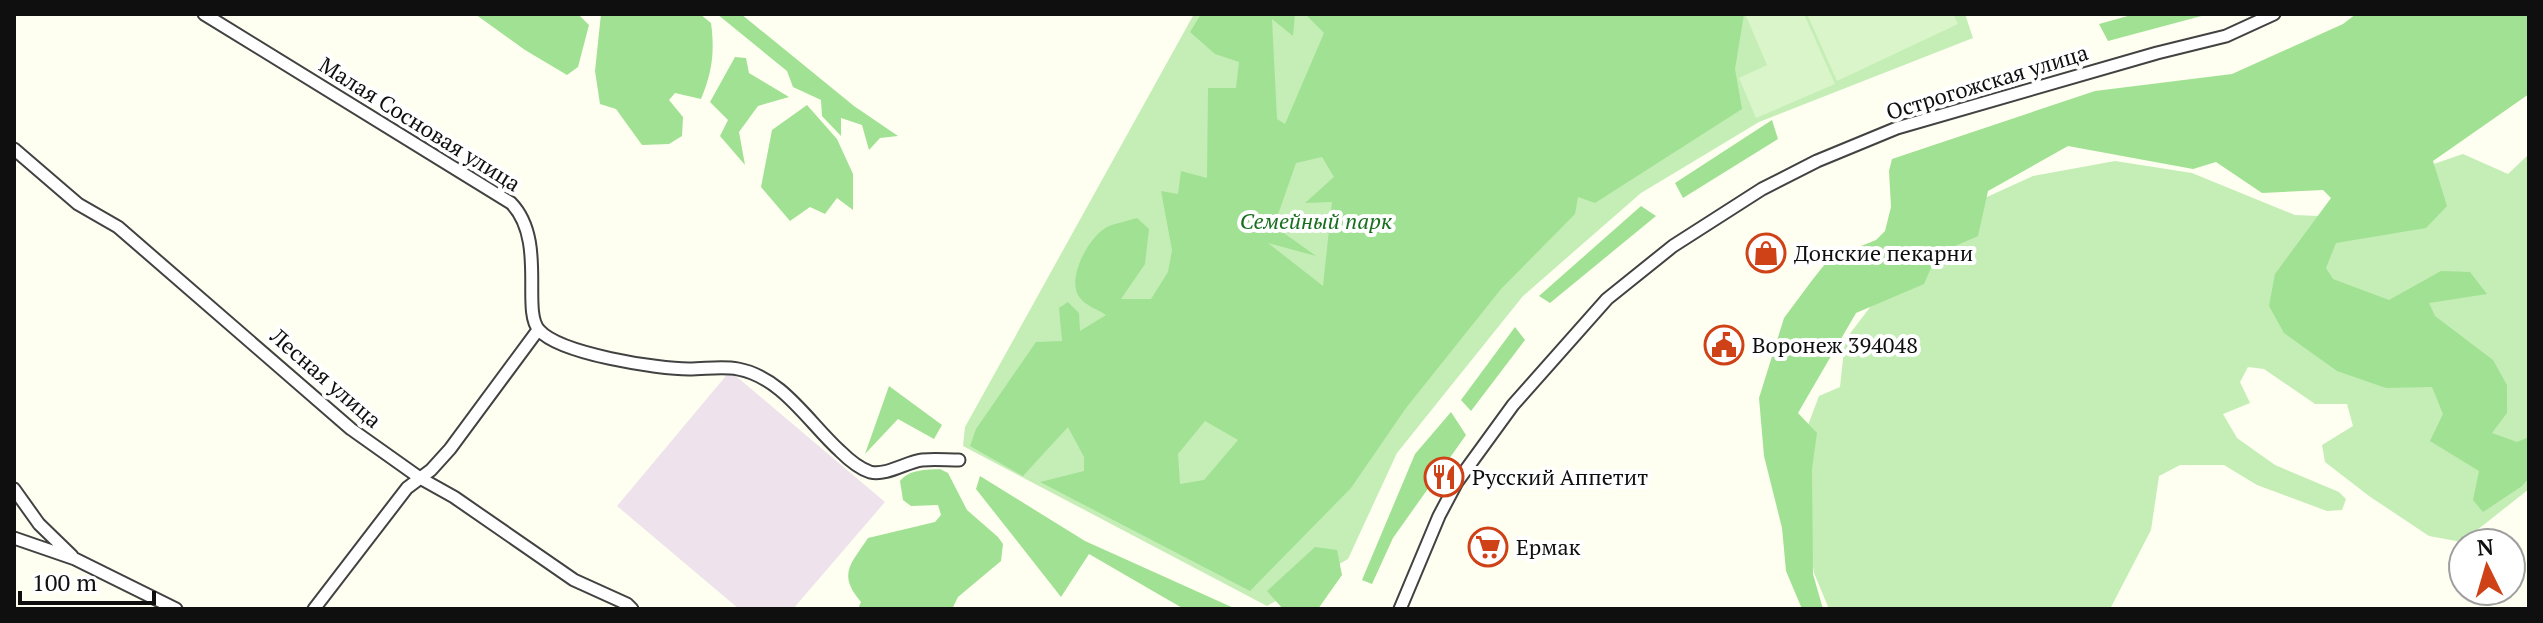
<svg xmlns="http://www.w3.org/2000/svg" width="2543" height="623" viewBox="0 0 2543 623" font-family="'PT Serif',serif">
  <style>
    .industrial { fill: #eee3ec }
    .green { fill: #c4eeb6 }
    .forest { fill: #a1e193; fill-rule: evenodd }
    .pitch { fill: #d9f5c9 }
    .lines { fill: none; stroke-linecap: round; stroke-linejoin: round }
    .minor-casing { stroke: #424242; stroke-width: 15 }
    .minor { stroke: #fff; stroke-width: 11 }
    .labels { text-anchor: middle; stroke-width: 8; stroke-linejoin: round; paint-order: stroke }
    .street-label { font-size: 22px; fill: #0f0f0f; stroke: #fff }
    .park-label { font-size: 22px; font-style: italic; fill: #186f1e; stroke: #fff }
    .poi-label { font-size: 22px; fill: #0f0f0f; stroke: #fff; text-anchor: start }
  </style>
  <rect width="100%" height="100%" fill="#fefff1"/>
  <path class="industrial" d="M730,371L885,502L793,609H739L617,506Z"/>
  <path class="green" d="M1194,14H1965L1973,38L1759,122L1641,193L1523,296L1397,453L1348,559L1267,606L963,446L965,427Z
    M2463,154L2508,174L2529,154V489L2462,542L2429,536L2369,496L2325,462L2322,445L2353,426L2347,404H2315L2264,369L2248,367L2240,382L2250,403L2223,414L2237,438L2275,465L2339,492L2346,499L2342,510L2327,511L2257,485L2224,465H2180L2159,476L2151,530L2110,609H1829L1814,573L1804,506L1805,433L1819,396L1840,387L1845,340L1884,289L1965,207L2033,176L2115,161L2192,173L2295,215L2366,218L2410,172Z"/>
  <path class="forest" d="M475,14H578L589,25L578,67L567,75L525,50Z
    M601,14H700L711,23C715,52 712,73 701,99L675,93L669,100L683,117L682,136L669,144L642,145L616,109L600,104L595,71Z
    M717,14H741L854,106L898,136L880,138L869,150L862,125L841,118V136L822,116L821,100L793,87L787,71Z
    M1201,14H1295L1293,36L1272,19L1277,119L1285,124L1324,33L1305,14H1744L1735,69L1742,109L1595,203L1578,197L1575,214L1501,289L1406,408L1351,488L1250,591L1040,482L1084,471V457L1068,427L1023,476L970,446L976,429L1036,342L1062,341L1059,308L1068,302L1079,313L1080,331L1106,315C1099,310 1086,306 1080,298C1065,280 1089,236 1107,227C1116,223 1128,221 1137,218L1149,229L1145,264L1121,299H1151L1168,272L1172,250L1161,191L1178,194L1181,171L1207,178L1208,88H1236L1239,62L1215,54L1190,32ZM1322,157L1334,177L1305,203L1332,202L1323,286L1268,243L1316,256L1274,226L1296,163ZM1205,421L1238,440L1204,480L1180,484L1178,454Z
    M2135,14H2209L2108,41L2099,24Z
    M2356,14H2529V94L2433,161L2447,206L2426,228L2336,243L2326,268L2333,279L2389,300L2441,271L2470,272L2487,294L2429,303L2435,316L2493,360L2507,385V413L2492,433L2517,442L2529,437V478L2522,486L2483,512L2473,500L2479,471L2430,441L2443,414L2432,387L2386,388L2337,371L2284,333L2269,306L2275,274L2331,198L2323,190L2262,193L2216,162L2193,169L2068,146L1988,191L1978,236L1937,254L1924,284L1856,313L1798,413L1817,433L1812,469L1813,574L1823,609H1802L1786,571L1782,528L1764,456L1759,398L1784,318L1813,279L1829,259L1876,240L1885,231L1891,207L1889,171L1892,159L2095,91L2232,74L2343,24Z
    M735,57L746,58L749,73L789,97L758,106L739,132L745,165L720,136L728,120L710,102Z
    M807,105L837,139L853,174V210L837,198L825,214L810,207L790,221L761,187L772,130Z
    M1772,120L1778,139L1683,198L1675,183Z
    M1641,206L1656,216L1550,303L1539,296Z
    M1515,327L1525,340L1471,411L1461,400Z
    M889,386L942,425L934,439L898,419L865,454Z
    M1451,412L1466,435L1393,538L1372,584L1362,580L1415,454Z
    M940,469L948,473L967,510L998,537L1003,544L1001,561L958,597L952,609H858L861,602C837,574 851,564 868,538L935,522L941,515L938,505L911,506L903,500L900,481C910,469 925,470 940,469Z
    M980,476L1085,541L1236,609H1184L1089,554L1061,597L976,489Z
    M1315,547L1337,550L1342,575L1318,609H1283L1267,591Z"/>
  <path class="pitch" d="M1751,14H1804L1835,84L1756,118L1739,78L1767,65L1746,16Z
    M1807,14H1953L1958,24L1837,81Z"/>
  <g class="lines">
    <g class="minor-casing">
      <path id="minor" d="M204,14L511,203C547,240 521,310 539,330C560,354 658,369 689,369C706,369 722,366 738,369C782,377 809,423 840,451C849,460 858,468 870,472C887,476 906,462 922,460C934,459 947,460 959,460
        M14,149L78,204L118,227L351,429L420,478L454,497L574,580L627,604L632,609
        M14,489L39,524L72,556
        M14,538L75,559L176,609
        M314,609L407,488L431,470L450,449L538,330
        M1400,609L1439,516L1457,482L1513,405L1607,299L1673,246L1762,189L1817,161L1897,128L2157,53L2226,36L2274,14"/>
    </g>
    <use href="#minor" class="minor"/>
  </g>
  <defs>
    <g id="shop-ring" transform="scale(2)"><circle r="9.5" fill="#fff" stroke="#cf4218" stroke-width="1.5"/><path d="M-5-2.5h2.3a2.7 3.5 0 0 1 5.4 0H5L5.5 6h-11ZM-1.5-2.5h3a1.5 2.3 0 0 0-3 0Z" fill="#cf4218"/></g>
    <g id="civic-ring" transform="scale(2)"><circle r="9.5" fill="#fff" stroke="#cf4218" stroke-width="1.5"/><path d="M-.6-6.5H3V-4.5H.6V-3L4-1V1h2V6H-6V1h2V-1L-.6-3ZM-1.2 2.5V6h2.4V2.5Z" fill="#cf4218"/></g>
    <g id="restaurant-ring" transform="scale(2)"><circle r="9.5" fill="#fff" stroke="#cf4218" stroke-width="1.5"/><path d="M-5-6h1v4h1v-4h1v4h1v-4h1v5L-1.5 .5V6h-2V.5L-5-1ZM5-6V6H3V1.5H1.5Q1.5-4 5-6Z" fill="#cf4218"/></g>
    <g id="supermarket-ring" transform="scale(2)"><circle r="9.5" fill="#fff" stroke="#cf4218" stroke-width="1.5"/><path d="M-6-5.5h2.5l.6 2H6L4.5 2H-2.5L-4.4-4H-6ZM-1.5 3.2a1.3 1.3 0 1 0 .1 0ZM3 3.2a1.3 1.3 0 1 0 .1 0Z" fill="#cf4218"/></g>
  </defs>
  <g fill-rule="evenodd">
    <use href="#shop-ring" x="1766" y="253"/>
    <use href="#civic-ring" x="1724" y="345"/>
    <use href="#restaurant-ring" x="1444" y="477"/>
    <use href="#supermarket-ring" x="1488" y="547"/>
  </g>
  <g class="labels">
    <g class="street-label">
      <text transform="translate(1987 82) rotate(-17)" y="8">Острогожская улица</text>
      <text transform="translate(420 124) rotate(32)" y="8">Малая Сосновая улица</text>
      <text transform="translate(326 378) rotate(41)" y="8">Лесная улица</text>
    </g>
    <g class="park-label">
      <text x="1316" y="229">Семейный парк</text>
    </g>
    <g class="poi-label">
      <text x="1794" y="261">Донские пекарни</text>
      <text x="1752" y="353">Воронеж 394048</text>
      <text x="1472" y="485">Русский Аппетит</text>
      <text x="1516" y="555">Ермак</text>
    </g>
  </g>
  <rect width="2543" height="623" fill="none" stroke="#0f0f0f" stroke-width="32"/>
  <g transform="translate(2487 567) rotate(355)"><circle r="38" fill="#ffffff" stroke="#9f9f9f" stroke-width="2"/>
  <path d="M0-6L14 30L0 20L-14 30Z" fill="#cf4218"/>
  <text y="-12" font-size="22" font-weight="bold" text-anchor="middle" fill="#0f0f0f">N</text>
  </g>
  <path d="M20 591v12h134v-12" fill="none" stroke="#0f0f0f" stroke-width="4"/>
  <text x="32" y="591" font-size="24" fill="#0f0f0f" stroke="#ffffff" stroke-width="6" paint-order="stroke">100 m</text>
</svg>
